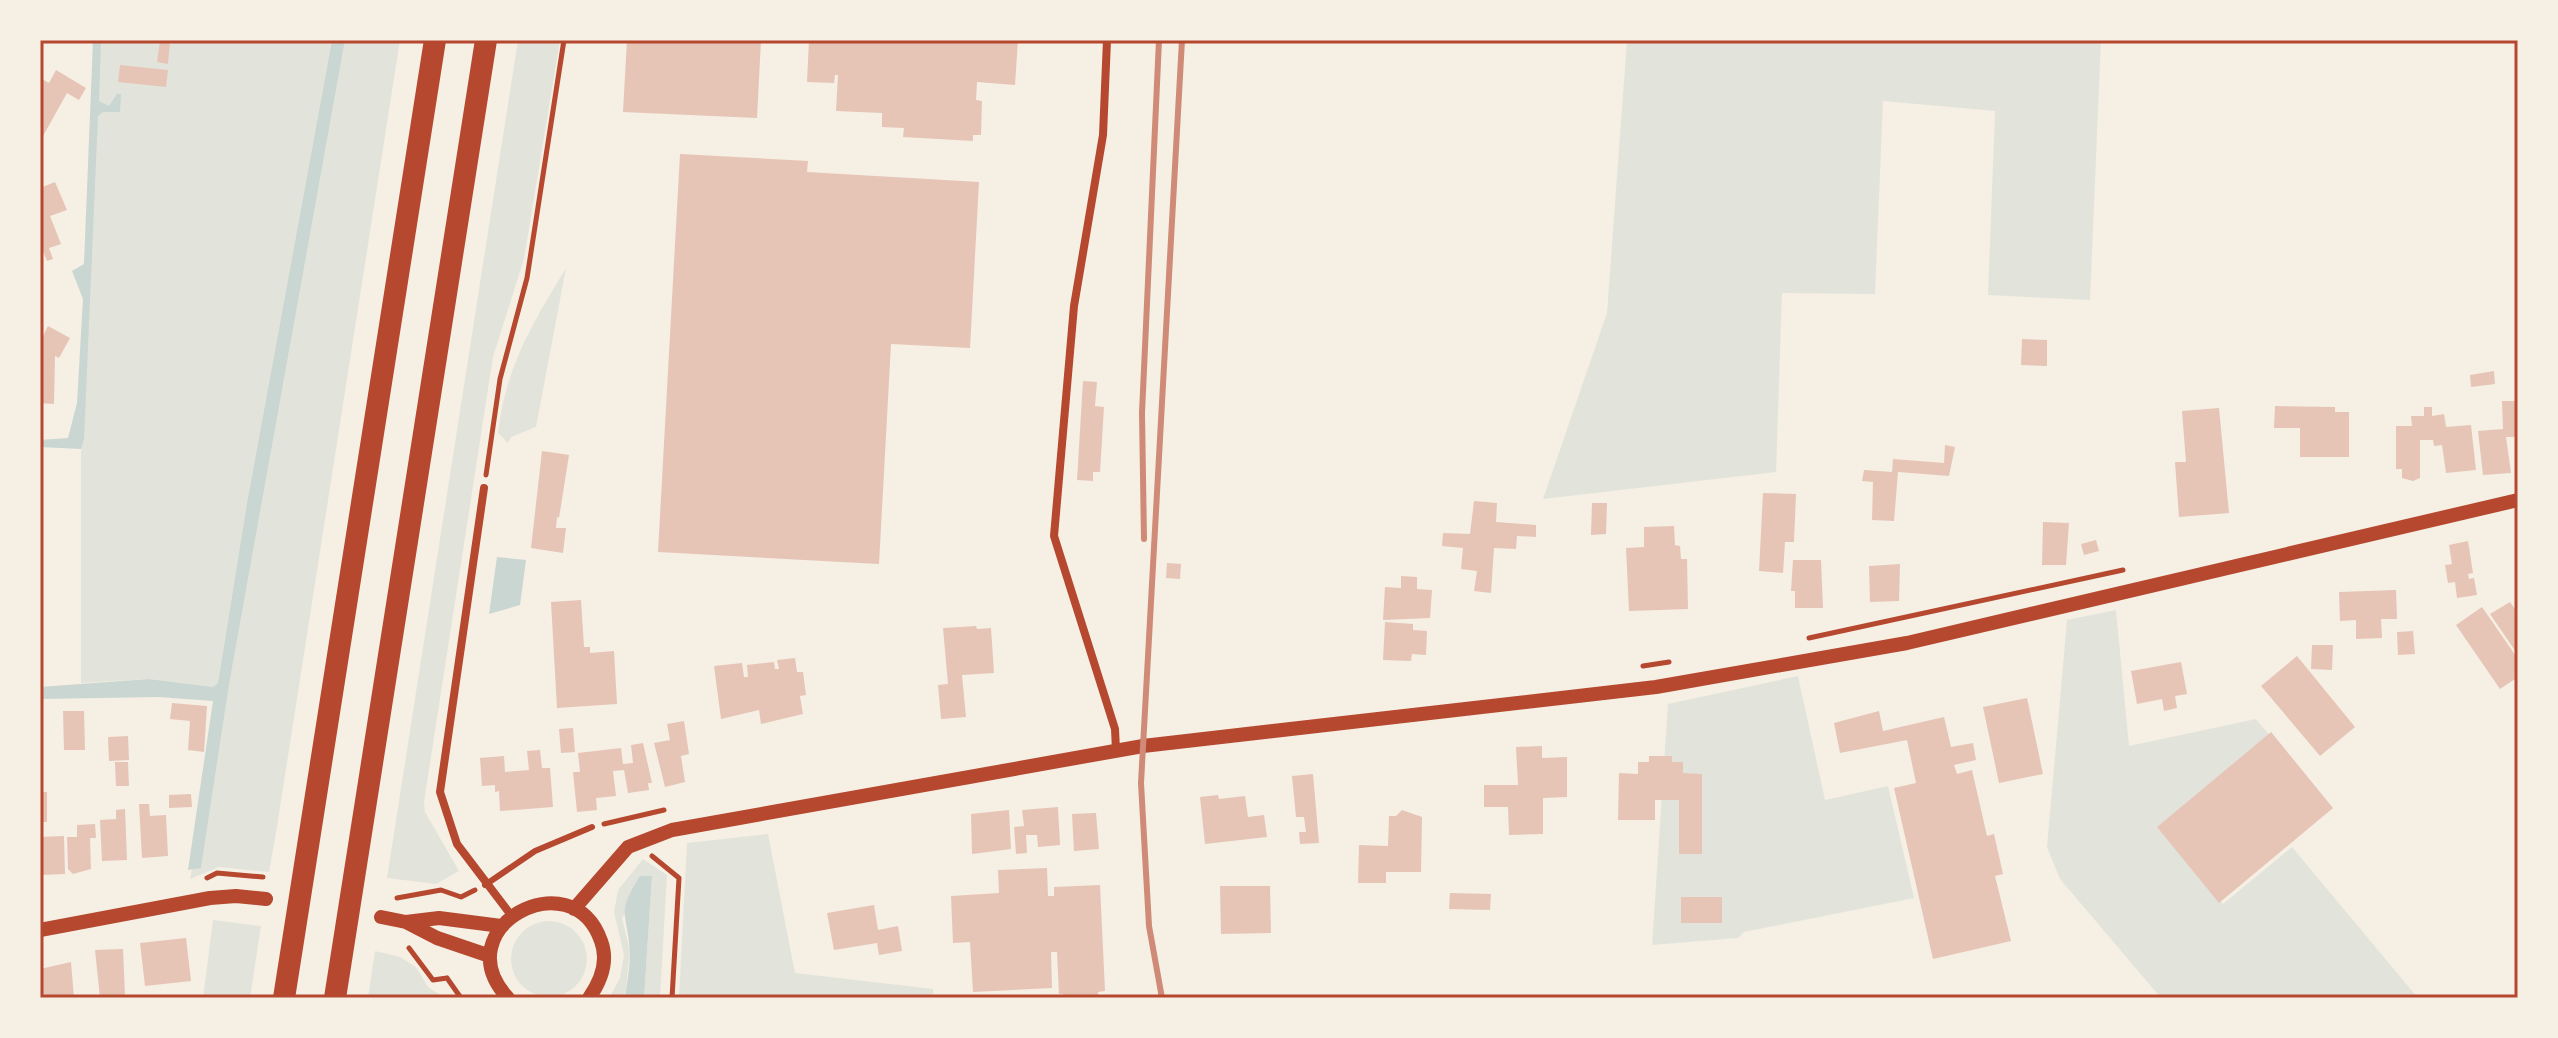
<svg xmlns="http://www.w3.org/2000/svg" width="2558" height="1038" viewBox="0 0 2558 1038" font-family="Commissioner,sans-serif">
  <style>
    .green { fill: #e2e4dc }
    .water { fill: #c9d6d2 }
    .building { fill: #e6c5b7 }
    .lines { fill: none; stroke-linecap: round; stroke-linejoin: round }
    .path { stroke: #b5482f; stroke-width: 5 }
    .service { stroke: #b5482f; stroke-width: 6 }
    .minor { stroke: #b5482f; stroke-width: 8 }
    .tertiary { stroke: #b5482f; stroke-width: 14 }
    .motorway { stroke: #b5482f; stroke-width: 22 }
    .rail { stroke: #cf8b77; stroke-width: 6 }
    .neatline { fill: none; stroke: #b5482f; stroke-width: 3 }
  </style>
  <rect width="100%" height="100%" fill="#f6efe4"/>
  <path class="green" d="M99,40H332L247,503L218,683L213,687L149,679L81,683V453Z
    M345,40H400L276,833L269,872L219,867L190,879L192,869L201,867L229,685Z
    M518,40H560L524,259L493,357L424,802L425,812L459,871L436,884L387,878Z
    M1627,40H2101L2090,300L1988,295L1995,111L1883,101L1875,294L1782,293L1776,472L1543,499L1607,313Z
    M566,268L536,427L511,437L508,443L498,433C506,366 532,324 566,268Z
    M2116,610L2129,746L2256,719L2271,737L2160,828L2223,904L2292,847L2418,998H2161L2060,879L2047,847L2067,620Z
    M1798,676L1825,800L1888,786L1914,898L1744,932L1738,938L1652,945L1668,704Z
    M768,834L795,973L933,989V998H679L687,843Z
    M643,859L667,875L660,998H644L652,877L622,918L630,952L625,998H609L620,978L624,955L614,912L618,890Z
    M213,920L261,926L250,998H203Z
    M511 959a38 38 0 1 1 76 0a38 38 0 1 1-76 0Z
    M375,951L400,957L416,967L428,987L445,998H368Z"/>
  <path class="water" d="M93,40H101L99,101L109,106L117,94H121L120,112H103L98,116L84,439L81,449L40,447V440L68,438L77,403L83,299L72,271L84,264Z
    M332,40H345L229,685L201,868L188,870L213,701L159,697L40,699V687L149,679L213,687L218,683L247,503Z
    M497,557L526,560L520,605L489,614Z
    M640,876H652L644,998H625C627,984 630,968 630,953C628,913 615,915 640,876Z"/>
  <path class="building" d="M627,40H761L757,118L623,112Z
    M809,40H1018L1015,85L977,82L976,100L982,101L981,135H973V141L903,137L904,128L882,127V113L836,111L838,75H835L834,83L807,82Z
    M160,41L170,42L168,64L157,62Z
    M120,65L168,70L166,87L118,82Z
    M56,70L86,88L79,100L67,93L43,136L40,134V78L49,83Z
    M680,154L808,161L807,172L979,182L970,348L891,344L879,564L658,552Z
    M55,182L67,210L50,216L61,244L49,248L53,259L47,261L43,251L40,252V188Z
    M48,326L70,338L59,358L55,356L54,404L40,403V342Z
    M2022,339L2047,340V366L2021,365Z
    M2494,371L2495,384L2471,387L2470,375Z
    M1083,381L1097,382L1095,406L1104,407L1100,472H1093V481L1077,480Z
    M2502,401H2518V437H2506L2511,473L2483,475L2478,431L2503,429Z
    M2275,406L2335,407V412H2349V457H2300V428H2274Z
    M2424,407H2432V416L2444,414L2446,427L2471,425L2476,470L2446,473L2442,445L2434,446L2433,440H2420V478L2413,481L2402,478V469H2396V426H2412L2411,416H2424Z
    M2219,408L2229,513L2179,517L2175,462H2186L2182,411Z
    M1945,445L1955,447L1949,476L1898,472L1894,521L1872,520L1873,482L1862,481L1864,470L1892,472L1893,459L1944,463Z
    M542,451L569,455L559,518L557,517L556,528H566L563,553L531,548Z
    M1763,493L1796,494L1794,542H1785L1783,573L1759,571Z
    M1474,501L1497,503L1496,522L1536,525V537L1517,536L1516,549L1494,548L1491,593L1474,591L1477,571L1461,569L1463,548L1442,546L1443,533L1470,534Z
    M1592,503H1607L1606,534L1591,535Z
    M2043,522L2069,523L2066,565H2042Z
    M1674,526L1675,545L1680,546L1681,559H1687L1688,609L1629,611L1626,548L1644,547V527Z
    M2096,540L2099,551L2084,555L2081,544Z
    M2468,541L2473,573L2468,574L2469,579L2474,578L2477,595L2457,598L2455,582L2448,583L2445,565L2452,564L2449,545Z
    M1793,560H1821L1823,608H1795V591H1791Z
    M1167,563L1181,564L1180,579L1166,578Z
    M1900,564L1899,601L1870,602L1869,566Z
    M1401,576L1417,577V589L1432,590L1430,618L1383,620L1385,587L1401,588Z
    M2396,590L2397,619H2381L2382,638L2356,639V620L2340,621L2339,592Z
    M581,600L584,647H590V653L614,651L617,704L557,708L551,602Z
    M2510,602L2518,613V655L2490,614Z
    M2482,607L2518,659V677L2500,689L2456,625Z
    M1385,622L1413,624V630L1427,631L1426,655L1412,654L1411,661L1383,660Z
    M976,626L977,629L991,628L994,673L962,675L966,717L941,719L938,685L948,684L943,628Z
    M2413,631L2415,654L2398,655L2397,632Z
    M2312,645H2333L2332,670L2311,669Z
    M2297,656L2355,727L2320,756L2261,686Z
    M795,658L797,672H803L806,695L800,696L803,714L761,724L759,710L721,719L714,666L742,663L744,677H748L747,665L774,662L775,669H779L777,660Z
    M2181,662L2187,694L2175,696L2177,708L2164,711L2162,699L2137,704L2131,671Z
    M2027,698L2043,774L1999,783L1983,707Z
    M172,703L207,706L204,752L188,750L190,721L170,719Z
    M63,711H84L85,750H64Z
    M1879,711L1883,731L1944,717L1951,747L1973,743L1976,760L1954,765L1957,774L1972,770L1987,836L1994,834L2003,874L1995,876L2011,941L1933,959L1894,788L1916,783L1907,740L1840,753L1834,723Z
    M684,721L689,754L681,756L685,782L665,787L654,743L670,740L667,724Z
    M573,728L575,752L561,753L559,729Z
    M2271,732L2333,808L2219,903L2157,827Z
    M128,736L129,760L109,761L108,737Z
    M643,743L652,783H648L649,790L628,793L624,770L613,771L616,796L596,798L597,810L577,812L573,772H580L578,753L621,748L623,764L633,763L631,745Z
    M1542,746V758L1567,757V797L1543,798V834L1509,835L1508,807H1484V785H1518L1516,747Z
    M540,750L542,768H550L553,807L500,811L499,791L495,792V785L482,786L480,758L504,756L505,772L529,770L527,751Z
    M1649,756H1672V762H1683V773L1702,774V854H1679V800H1655V820H1618L1619,773L1638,774V762H1649Z
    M115,762H128L129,786H116Z
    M1313,774L1319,843L1300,844L1299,832H1306L1304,817H1296L1292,776Z
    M40,792H47V822H40Z
    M191,794L192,807L169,808V795Z
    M1218,795L1219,799L1245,796L1248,817L1264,815L1267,837L1205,844L1200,797Z
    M139,804H149L150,816L166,815L168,856L142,858Z
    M1058,807L1060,845L1038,847L1037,835H1026L1027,853L1016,854L1014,827L1024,826L1022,810Z
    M125,809L127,860L102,861L100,820L116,819V810Z
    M1009,810L1011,849L972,854L971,814Z
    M1402,810L1422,817L1421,872H1386V883H1358L1359,845L1388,846L1389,816H1396Z
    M1096,813L1099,849L1074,851L1072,814Z
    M95,824L96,838H90L91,869L73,874L68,869L67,837H77V825Z
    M64,836L65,874L41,875L40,837Z
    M1047,868L1048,896H1054V887L1100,885L1105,991L1098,992V998H1063V994H1059L1057,952H1051L1052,988L973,992L970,942L953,943L951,896L999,893L998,870Z
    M1220,886H1270L1271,933L1221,934Z
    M1450,893L1491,894L1490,910L1449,909Z
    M1681,897H1722V923H1681Z
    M874,905L878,930L898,926L902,951L879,955L877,943L834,950L827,913Z
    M186,938L191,981L145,986L140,943Z
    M123,949L125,996L100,998L95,950Z
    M71,962L74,998H40V969Z"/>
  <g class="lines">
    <path class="path" d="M486,475L500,379L527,278L564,40
      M1809,638L2123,570
      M1643,666L1669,662
      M604,824L664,810
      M652,856L679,878L672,998
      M207,878L217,873L263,877
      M397,898L441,890L461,897L475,890
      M409,948L433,980L447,978
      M447,978L461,998"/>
    <path class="service" d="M485,885L535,851L592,827"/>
    <path class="minor" d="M1107,40L1103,135L1074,306L1054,536L1115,729L1116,750
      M484,488L440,792L457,844L511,915"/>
    <path class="tertiary" d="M574,909L628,847L672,830L1143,746L1656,687L1907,643L2518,500
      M381,917L406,922L439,918L501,926
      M406,922L437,938L490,956
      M40,930L210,898L236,896L266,899
      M508,998C443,928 572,858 601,941C609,962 601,981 589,998"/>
    <path class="motorway" d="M284,998L435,40
      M335,998L486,40"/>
    <path class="rail" d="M1144,539L1142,413L1159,40
      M1162,998L1149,926L1141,783L1182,40"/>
  </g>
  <rect width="2558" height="1038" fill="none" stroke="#f6efe4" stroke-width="84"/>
  <rect x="42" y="42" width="2474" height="954" class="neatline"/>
</svg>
